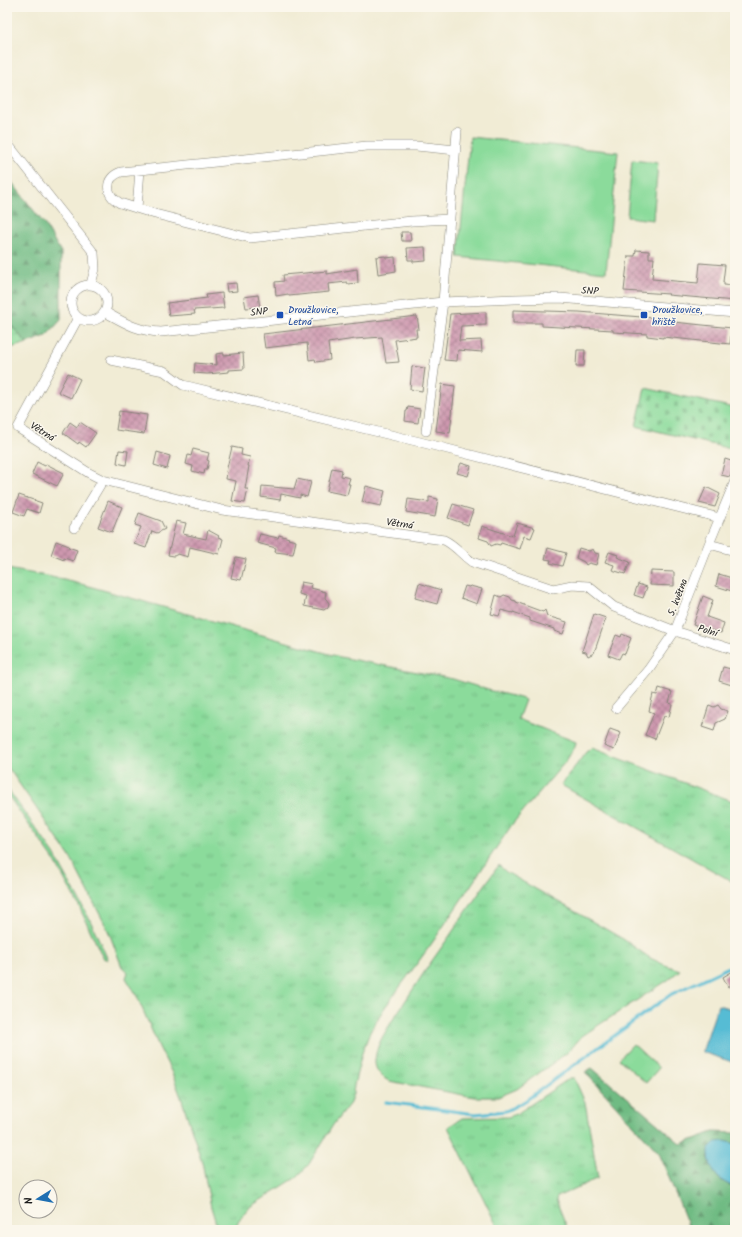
<svg xmlns="http://www.w3.org/2000/svg" width="742" height="1237" viewBox="0 0 742 1237" font-family="Kalam,sans-serif">
  <style>
    .grass { fill: url(#grass-tufts); stroke: #547c5c }
    .forest { fill: url(#forest-firs); stroke: #466c50 }
    .cemetery { fill: url(#cemetery-stones); stroke: #547c5c }
    .pitch { fill: #8bdb9b; stroke: #547c5c }
    .water { fill: #56bcd4; stroke: #396c78 }
    .lines { fill: none; stroke-linecap: round; stroke-linejoin: round }
    .stream { stroke: #56bcd4; stroke-width: 3 }
    .building { fill: url(#building-cross-hatch) }
    .street-casing { stroke: #868478; stroke-width: 10 }
    .street { stroke: #fff; stroke-width: 9 }
    .transit-dot { fill: #1a4fb4; stroke: #fbf7ec; stroke-width: 1.5 }
    .labels { text-anchor: middle; stroke-width: 3; stroke-linejoin: round; paint-order: stroke }
    .street-label { font-size: 10px; fill: #1c1c1c; stroke: #fbf7ec }
    .transit-label { font-size: 10px; fill: #164399; stroke: #fbf7ec; text-anchor: start }
  </style>
  <defs>
    <pattern id="grass-tufts" width="24" height="20" patternUnits="userSpaceOnUse"><rect width="24" height="20" fill="#8bdb9b"/><path d="M3 7l-1-3M5 7V3M7 7l1-3M15 17l-1-3M17 17v-4M19 17l1-3" fill="none" stroke="#77bb85"/></pattern>
    <pattern id="forest-firs" width="22" height="20" patternUnits="userSpaceOnUse"><rect width="22" height="20" fill="#70bb83"/><path d="M5 1l3.5 6h-7zM16 11l3.5 6h-7z" fill="#5b976a"/></pattern>
    <pattern id="cemetery-stones" width="16" height="16" patternUnits="userSpaceOnUse"><rect width="16" height="16" fill="#8bdb9b"/><path d="M2 7V4a2 2 0 0 1 4 0v3zM10 15v-3a2 2 0 0 1 4 0v3z" fill="#77bb85"/></pattern>
    <pattern id="building-cross-hatch" width="8" height="8" patternUnits="userSpaceOnUse"><rect width="8" height="8" fill="#ce98af"/><path d="M0 0l8 8M0 8l8-8" fill="none" stroke="#a67b8e"/></pattern>
  </defs>
  <rect width="100%" height="100%" fill="#fbf7ec"/>
  <filter id="ink" filterUnits="userSpaceOnUse"><feTurbulence type="fractalNoise" baseFrequency=".025" numOctaves="2"/><feDisplacementMap in="SourceGraphic" scale="8" xChannelSelector="R" yChannelSelector="G"/><feConvolveMatrix kernelMatrix="1 2 1 2 8 2 1 2 1" color-interpolation-filters="sRGB"/></filter>
  <filter id="wash" filterUnits="userSpaceOnUse"><feTurbulence type="fractalNoise" baseFrequency=".012" numOctaves="4" result="noise"/><feDisplacementMap in="SourceGraphic" scale="16" xChannelSelector="R" yChannelSelector="G"/><feGaussianBlur stdDeviation="0.9" result="paint"/><feColorMatrix in="noise" values="0 0 0 0 0 0 0 0 0 0 0 0 0 0 0 0 0 1.4 0 .05"/><feComposite in="paint" operator="in"/></filter>
  <g filter="url(#wash)">
    <rect width="100%" height="100%" fill="#f1ecd5"/>
    <path class="grass" d="M7,321L27,343L7,349Z
      M7,569L47,576L85,585L340,657L453,679L488,690L520,698L525,700L518,719L576,742L575,747L566,761L513,823L432,943L383,1010L370,1032L362,1053L354,1085L353,1094L350,1103L333,1125L309,1164L297,1177L248,1208L239,1220L235,1230H218L211,1207L202,1162L181,1097L172,1073L159,1047L136,994L126,978L128,972L122,967L108,930L70,857L7,766Z
      M592,748L735,802V883L561,785L586,752Z
      M7,788L54,854L90,920L108,960L103,958L78,904L54,860L7,794Z
      M499,865L506,872L623,939L650,958L665,965L680,970L668,980L591,1030L582,1036L568,1052L517,1089L498,1097H474L389,1081C381,1077 374,1069 375,1060C376,1045 385,1033 392,1021C404,1002 417,984 429,965C453,932 475,898 499,865Z
      M570,1078H574L585,1102L598,1178L557,1197L556,1200L568,1230H499L448,1127L462,1118L508,1117L518,1113Z"/>
    <path class="forest" d="M7,176L45,225L61,252V320L46,336L27,343L7,321Z
      M592,1068L681,1144L713,1132L735,1133V1144L725,1141L708,1156C715,1175 715,1180 735,1187V1230H690L659,1153L585,1072Z"/>
    <path class="cemetery" d="M645,388L735,408V450L636,426Z"/>
    <path class="pitch" d="M470,137L618,152L606,272L458,257Z
      M632,160L658,163L653,220L627,217Z
      M633,1044L659,1068L646,1083L619,1059Z"/>
    <path class="water" d="M718,1005L735,1010V1063L702,1052Z
      M725,1141L735,1144V1187C716,1181 708,1168 709,1148L715,1142Z"/>
    <g class="lines">
      <path class="stream" d="M386,1102L475,1114L506,1111L525,1101L670,995L735,964"/>
    </g>
    <g id="blocks">
      <path class="building" d="M401,232H410L411,241H402Z
        M425,247L426,261L413,262V260H408L407,248Z
        M636,250L649,251V258H654L652,279L698,283L700,263L725,265L723,282H724V285L735,286V301L668,295L669,294L624,291L628,256H635Z
        M386,256V258L395,257L396,271L378,274L376,257Z
        M357,269L358,283L348,284L347,282L328,284L329,292L289,296L288,294L276,296L275,282L284,281L283,275L327,271V274Z
        M236,283L237,291L227,292L226,284Z
        M222,293L224,308L194,310L195,314L169,316L167,303L207,298L206,295Z
        M258,295L260,307L246,308L244,297Z
        M513,310L579,312L654,318V320L732,328L730,344L663,337V338L647,336V334L613,332V330L542,326V323H513Z
        M486,312V325L461,326L459,341L481,340L482,352L458,350L457,361L444,360L450,314Z
        M417,316L419,329H416L417,337L395,340L399,362L386,363L382,337L355,339L328,343L330,360L316,362L315,359L309,360L307,343L265,348L263,334Z
        M577,350H585L584,366H576Z
        M224,353V355L243,353L244,369L229,370V372L207,374L194,373L195,363L217,365L216,354Z
        M412,366L425,368L422,391L410,389Z
        M68,373L80,379L71,398L58,392Z
        M442,384L455,386L450,433L436,431Z
        M408,407L420,409L418,423L405,421L406,411H407Z
        M119,411L147,415L144,434L116,430Z
        M70,422L77,427L80,422L96,433L86,447L79,442L78,444L63,433Z
        M232,447L242,449L241,455L250,457L248,466H249L245,489H248L245,503L232,501L236,481L226,479L227,472H226Z
        M193,449L209,453L207,460L209,461L207,469H205L204,474L192,471L193,466L186,464L188,455L191,456Z
        M119,450L128,451L126,465L117,463Z
        M157,452L170,456L167,469L154,465Z
        M725,459L734,462L730,477L721,475Z
        M37,462L45,466L46,464L64,473L57,486L32,474Z
        M461,463L471,466L468,476L457,473Z
        M332,468L342,470L341,476L350,478L348,484H350L347,495L327,491Z
        M297,479L311,482L307,497L300,495V498L281,494L280,500L261,497L262,486L294,489Z
        M366,486L385,491L381,506L362,502Z
        M706,487L720,494L715,507L699,503Z
        M19,495L42,503L39,513L27,509L24,516L13,512Z
        M429,497L438,499L435,517L406,512L408,499L429,502Z
        M108,501L122,507L112,532L98,527Z
        M453,504L473,510L468,525L448,518Z
        M139,513L161,521L165,529L157,533L152,531L146,548L134,544L141,527L135,525Z
        M176,521L186,523L183,534L206,539L208,530L219,536L218,537L223,539L219,554L190,547L188,557L178,554L174,556L168,555Z
        M517,523L535,528L531,538L524,536L520,549L501,543L500,545L496,544L491,546L488,541L479,538L482,526L513,536Z
        M260,534L278,538L279,535L289,538L288,539L296,541L293,554L275,552L276,548L257,543Z
        M56,541L69,546L68,547L77,550L73,561L64,558V560L51,555Z
        M548,548L566,553L562,566L550,563L551,560L545,559Z
        M579,548L589,551L593,549L595,553L599,554L596,565L589,563L586,565L584,562L576,558Z
        M609,552L618,555L617,557L630,562L625,574L612,570L614,565L605,562Z
        M236,557L246,559L241,580L231,578Z
        M651,571L674,572V586L650,585Z
        M719,574L735,579V592L716,586Z
        M301,582L312,584L311,588L326,592L325,598L326,599L329,603L328,607L324,610L304,606L306,596L299,594Z
        M419,583L441,590L437,604L415,598Z
        M638,584L647,587L643,598L634,595Z
        M465,586L469,587L470,586L482,589L477,604L461,598Z
        M496,595L501,597L504,595L510,597L512,600L516,601V602L543,612L545,610L547,616L567,622L563,634L554,631V629L530,621V618L513,612V613L501,610L499,616L491,614Z
        M703,596L713,600L707,617L724,623L721,633L711,630L710,631L693,625Z
        M594,614L606,618L594,653L588,656L586,652L582,651Z
        M622,634L631,638L625,654L622,653L619,659L608,655L616,635L621,637Z
        M723,667L735,670V686L719,681Z
        M659,688L672,692L669,703L672,704L669,717L664,716L655,739L645,735L654,713L649,711L653,694L657,695Z
        M709,705L714,707L718,705L721,709L728,711L725,719L716,723L714,731L702,727Z
        M610,729L621,733L614,750L604,746Z
        M735,970V983L728,987L723,977Z"/>
    </g>
  </g>
  <g filter="url(#ink)">
    <use href="#blocks" fill-opacity="0" stroke="#868478" stroke-width="1"/>
    <g class="lines">
      <g class="street-casing">
        <path id="street" d="M7,143L94,253L95,269L91,284
          M137,208L140,170
          M450,219L412,221L250,238L155,214L120,203C105,195 104,178 121,172L367,146H416L456,150
          M71 303a18 18 0 1 1 36 0a18 18 0 1 1-36 0Z
          M105,312C125,323 137,331 161,332L443,302L515,299L560,298L735,313
          M78,318L18,428L89,473L103,480L222,510L444,540C455,545 462,555 472,562L553,589L572,585L588,586L614,607L675,631L735,650
          M111,360L164,371L183,385L420,442L720,518
          M426,431L443,302L457,132
          M74,528L103,480
          M709,544L735,551
          M616,708L648,670L675,631L709,544L735,481"/>
      </g>
      <use href="#street" class="street"/>
    </g>
  </g>
  <g class="transit-dot">
    <rect x="276" y="311" width="8" height="8" rx="2"/>
    <rect x="640" y="311" width="8" height="8" rx="2"/>
  </g>
  <g class="labels">
    <g class="street-label">
      <text transform="translate(590 290) rotate(4)" y="4">SNP</text>
      <text transform="translate(259 311) rotate(-6)" y="4">SNP</text>
      <text transform="translate(43 431) rotate(32)" y="4">Větrná</text>
      <text transform="translate(400 523) rotate(8)" y="4">Větrná</text>
      <text transform="translate(677 597) rotate(-69)" y="4">5. května</text>
      <text transform="translate(708 630) rotate(17)" y="4">Polní</text>
    </g>
    <g class="transit-label">
      <text x="288" y="313">Droužkovice,<tspan x="288" dy="12">Letná</tspan></text>
      <text x="652" y="313">Droužkovice,<tspan x="652" dy="12">hřiště</tspan></text>
    </g>
  </g>
  <rect width="742" height="1237" fill="none" stroke="#fbf7ec" stroke-width="24"/>
  <g transform="translate(38 1199) rotate(259)"><circle r="19" fill="#fbf7ec" stroke="#a29f99"/>
  <path d="M0-3L7 15L0 10L-7 15Z" fill="#1f6fb2"/>
  <text y="-6" font-size="11" font-weight="bold" text-anchor="middle" fill="#1c1c1c">N</text>
  </g>
</svg>
